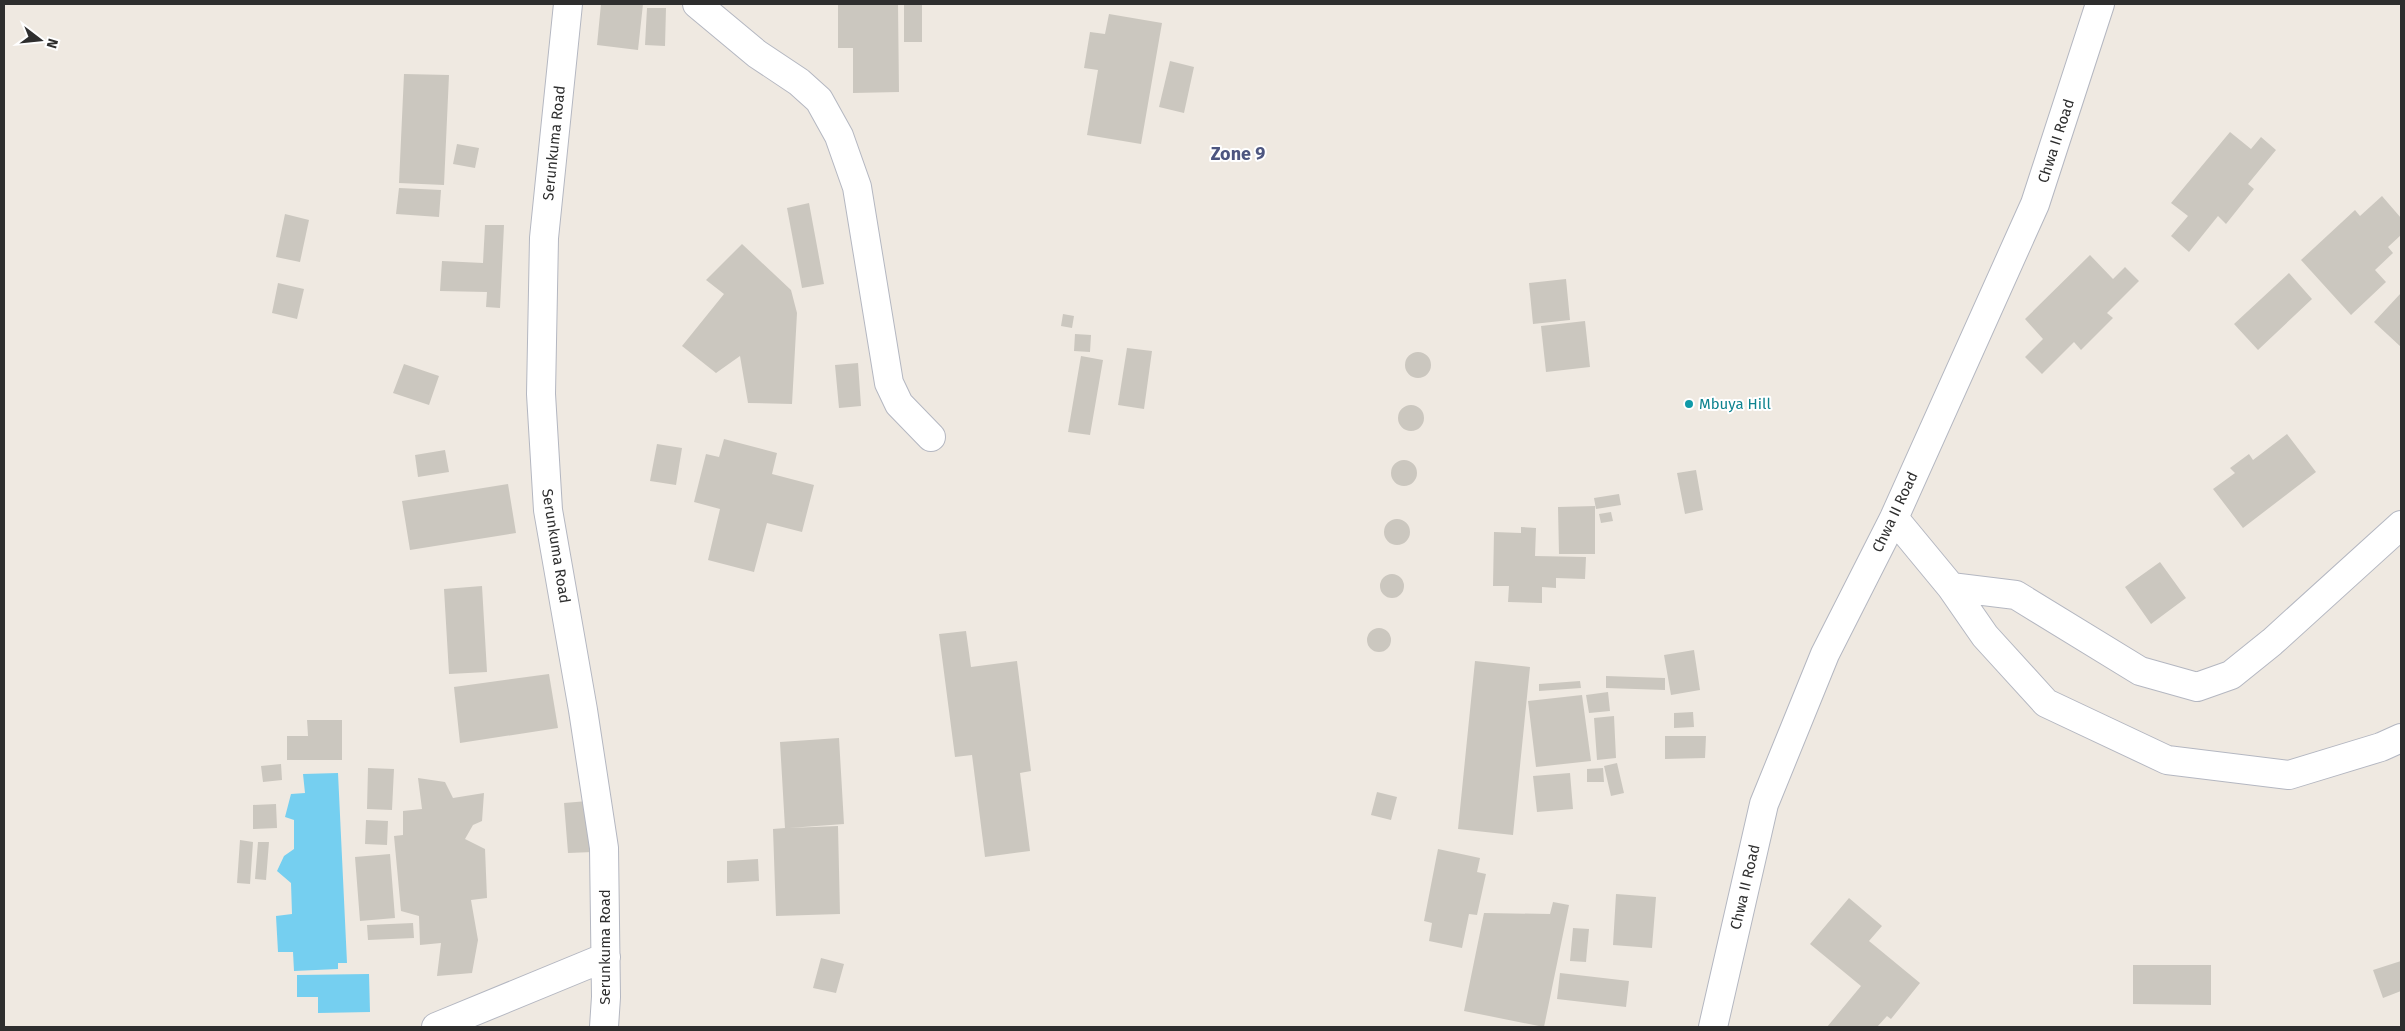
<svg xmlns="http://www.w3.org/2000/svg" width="2405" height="1031" viewBox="0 0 2405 1031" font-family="'Fira Sans',sans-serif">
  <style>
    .water { fill: #75cff0 }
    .building { fill: #cbc7bf }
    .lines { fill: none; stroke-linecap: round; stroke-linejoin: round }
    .minor-casing { stroke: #b4b7c1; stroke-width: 30 }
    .minor { stroke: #fff; stroke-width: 28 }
    .culture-dot { fill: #0f9aa8; stroke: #fff; stroke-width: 2 }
    .labels { text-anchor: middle; stroke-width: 4; stroke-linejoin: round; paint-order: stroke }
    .street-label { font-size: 15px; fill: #2e2e2e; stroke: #fff }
    .culture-label { font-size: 15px; fill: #0d838f; stroke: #fff; text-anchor: start }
    .quarter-label { font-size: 18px; font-weight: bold; fill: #4d5680; stroke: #fff }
  </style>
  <rect width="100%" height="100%" fill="#efe9e1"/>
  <path class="water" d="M338,773L347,963H338V969L294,971L293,952H278L276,916L292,914L291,883L277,871L284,856L294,849V820L285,817L291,794L305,793L303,774Z
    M369,974L370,1012L318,1013V997H297V975Z"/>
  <path class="building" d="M601,4H643L638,50L597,45Z
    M838,4H898L899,92L853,93V48H838Z
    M904,4H922V42H904Z
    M647,8H666L665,46L645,45Z
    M1109,14L1162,23L1141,144L1087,135L1098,70L1084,68L1090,32L1105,34Z
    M1170,61L1194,67L1184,113L1159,107Z
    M404,74L449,75L444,185L399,183Z
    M2230,132L2251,149L2261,137L2276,150L2248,184L2254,189L2226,224L2218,216L2189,252L2171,236L2188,216L2171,203Z
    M457,144L479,148L475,168L453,164Z
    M399,188L441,190L439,217L396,214Z
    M2382,196L2401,218V235L2388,247L2393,253L2375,270L2386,282L2351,315L2301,260L2355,210L2360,216Z
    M809,203L824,284L802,288L787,208Z
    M285,214L309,220L300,262L276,257Z
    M485,225H504L500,308L486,307L487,292L440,291L442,261L483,263Z
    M742,244L791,290L797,313L792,404L748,403L740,356L716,373L682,346L724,294L706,280Z
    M2090,255L2113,279L2125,267L2139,281L2107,313L2113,318L2081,350L2074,342L2042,374L2025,357L2043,339L2025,319Z
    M2289,273L2312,299L2258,350L2234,324Z
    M1566,279L1570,320L1533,324L1529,283Z
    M278,283L304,289L297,319L272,313Z
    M2401,293V347L2374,322Z
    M1063,314L1074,316L1072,328L1061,326Z
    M1585,321L1590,367L1546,372L1541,326Z
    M1075,334L1091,335L1090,352L1074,351Z
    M1127,348L1152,351L1144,409L1118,405Z
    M1405 365a13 13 0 1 1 26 0a13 13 0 1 1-26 0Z
    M1081,356L1103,360L1090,435L1068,432Z
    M858,363L861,406L839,408L835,365Z
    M404,364L439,376L429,405L393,393Z
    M1398 418a13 13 0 1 1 26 0a13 13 0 1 1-26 0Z
    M2287,434L2316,472L2243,528L2213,489L2235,473L2230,468L2249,454L2253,460Z
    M724,439L777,453L772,474L814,485L802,532L767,523L754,572L708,560L720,509L694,502L706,454L719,457Z
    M657,444L682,448L676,485L650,481Z
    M445,450L449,472L418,477L415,455Z
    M1391 473a13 13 0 1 1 26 0a13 13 0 1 1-26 0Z
    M1696,470L1703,510L1685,514L1677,473Z
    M508,484L516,533L410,550L402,501Z
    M1619,494L1621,505L1596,509L1594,498Z
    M1595,506V554H1559L1558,507Z
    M1611,512L1613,521L1601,523L1599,514Z
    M1384 532a13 13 0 1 1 26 0a13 13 0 1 1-26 0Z
    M1521,527L1536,528L1535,556L1586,557L1585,579L1556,578V588L1542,587V603L1508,602L1509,586H1493L1494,532L1521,533Z
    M2160,562L2186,598L2151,624L2125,587Z
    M1380 586a12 12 0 1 1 24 0a12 12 0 1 1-24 0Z
    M482,586L487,672L449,674L444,589Z
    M1367 640a12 12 0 1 1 24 0a12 12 0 1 1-24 0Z
    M966,631L971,667L1017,661L1031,771L1020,773L1030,851L985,857L972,755L955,757L939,634Z
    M1694,650L1700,690L1671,695L1664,655Z
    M1475,661L1530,667L1513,835L1458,829Z
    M549,674L558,728L460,743L454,687Z
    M1606,676L1665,678V690L1606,688Z
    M1580,681L1581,688L1539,691V684Z
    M1608,692L1610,711L1589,713L1586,695Z
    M1582,695L1591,761L1536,767L1528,701Z
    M1693,712L1694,727L1674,728V713Z
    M1614,716L1616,758L1597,760L1594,718Z
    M307,720H342V760H287V736H308Z
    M1665,736H1706L1705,758L1665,759Z
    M839,738L844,824L789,828L838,826L840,914L776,916L773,829L785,828L780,742Z
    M1617,763L1624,793L1611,796L1604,766Z
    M281,764L282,780L263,782L261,766Z
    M368,768L394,769L392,810L367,809Z
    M1603,768L1604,782H1587V769Z
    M1570,773L1573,809L1537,812L1533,776Z
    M418,778L445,782L453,798L484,793L482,821L473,825L465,839L485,849L487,898L471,900L478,940L472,973L437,976L441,943L420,945L419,916L401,911L394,836L403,835V811L422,809Z
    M1377,792L1397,797L1391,820L1371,815Z
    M588,801L593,852L568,853L564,803Z
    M276,804L277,828L253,829V805Z
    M366,820L388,821L387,845L365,844Z
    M240,840L253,842L250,884L237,883Z
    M258,842H269L266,880L255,879Z
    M1438,849L1480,858L1477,872L1486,874L1477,915L1469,914L1462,948L1429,941L1432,923L1424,921Z
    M390,854L395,918L360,921L355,857Z
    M758,859L759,881L727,883V861Z
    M1616,894L1656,897L1652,948L1613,945Z
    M1849,898L1882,926L1869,941L1920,983L1891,1019L1887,1016L1877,1027H1827L1861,986L1810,944Z
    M1553,902L1569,905L1544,1027L1464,1011L1484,913L1550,914Z
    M413,923L414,938L368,940L367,925Z
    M1573,928L1589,929L1586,962L1570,961Z
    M821,958L844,964L836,993L813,988Z
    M2401,961V991L2383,998L2373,970Z
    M2133,965H2211V1005L2133,1004Z
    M1560,973L1629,981L1626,1007L1557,999Z"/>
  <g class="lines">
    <g class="minor-casing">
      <path id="minor" d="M568,4L544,238L541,394L548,510L583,710L604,848L606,997L604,1027
        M697,4L757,54L799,82L819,100L839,136L857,187L889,383L899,404L931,437
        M1894,518L1951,587L1985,636L2046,703L2167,760L2289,775L2381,747L2401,738
        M1951,587L2016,595L2140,671L2197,687L2231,675L2272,642L2401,525
        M436,1027L606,957
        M1713,1027L1764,804L1825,654L1894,518L2035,204L2100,4"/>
    </g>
    <use href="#minor" class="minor"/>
  </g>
  <circle class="culture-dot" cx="1689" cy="404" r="5"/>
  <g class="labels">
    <g class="street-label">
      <text transform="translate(2056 141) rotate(-72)" y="5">Chwa II Road</text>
      <text transform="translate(554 143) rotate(-84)" y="5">Serunkuma Road</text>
      <text transform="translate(1895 512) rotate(-65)" y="5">Chwa II Road</text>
      <text transform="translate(556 546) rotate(81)" y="5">Serunkuma Road</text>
      <text transform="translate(1745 887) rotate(-77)" y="5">Chwa II Road</text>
      <text transform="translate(605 947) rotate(-90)" y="5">Serunkuma Road</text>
    </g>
    <g class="culture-label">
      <text x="1699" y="409">Mbuya Hill</text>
    </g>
    <g class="quarter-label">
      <text x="1238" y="160">Zone 9</text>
    </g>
  </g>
  <rect width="2405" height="1031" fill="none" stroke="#2e2e2e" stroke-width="10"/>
  <g transform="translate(40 40) rotate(106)" stroke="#ffffff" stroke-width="4" paint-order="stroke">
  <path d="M0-4L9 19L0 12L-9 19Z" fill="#2e2e2e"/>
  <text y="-8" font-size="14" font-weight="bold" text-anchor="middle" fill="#2e2e2e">N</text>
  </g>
</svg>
